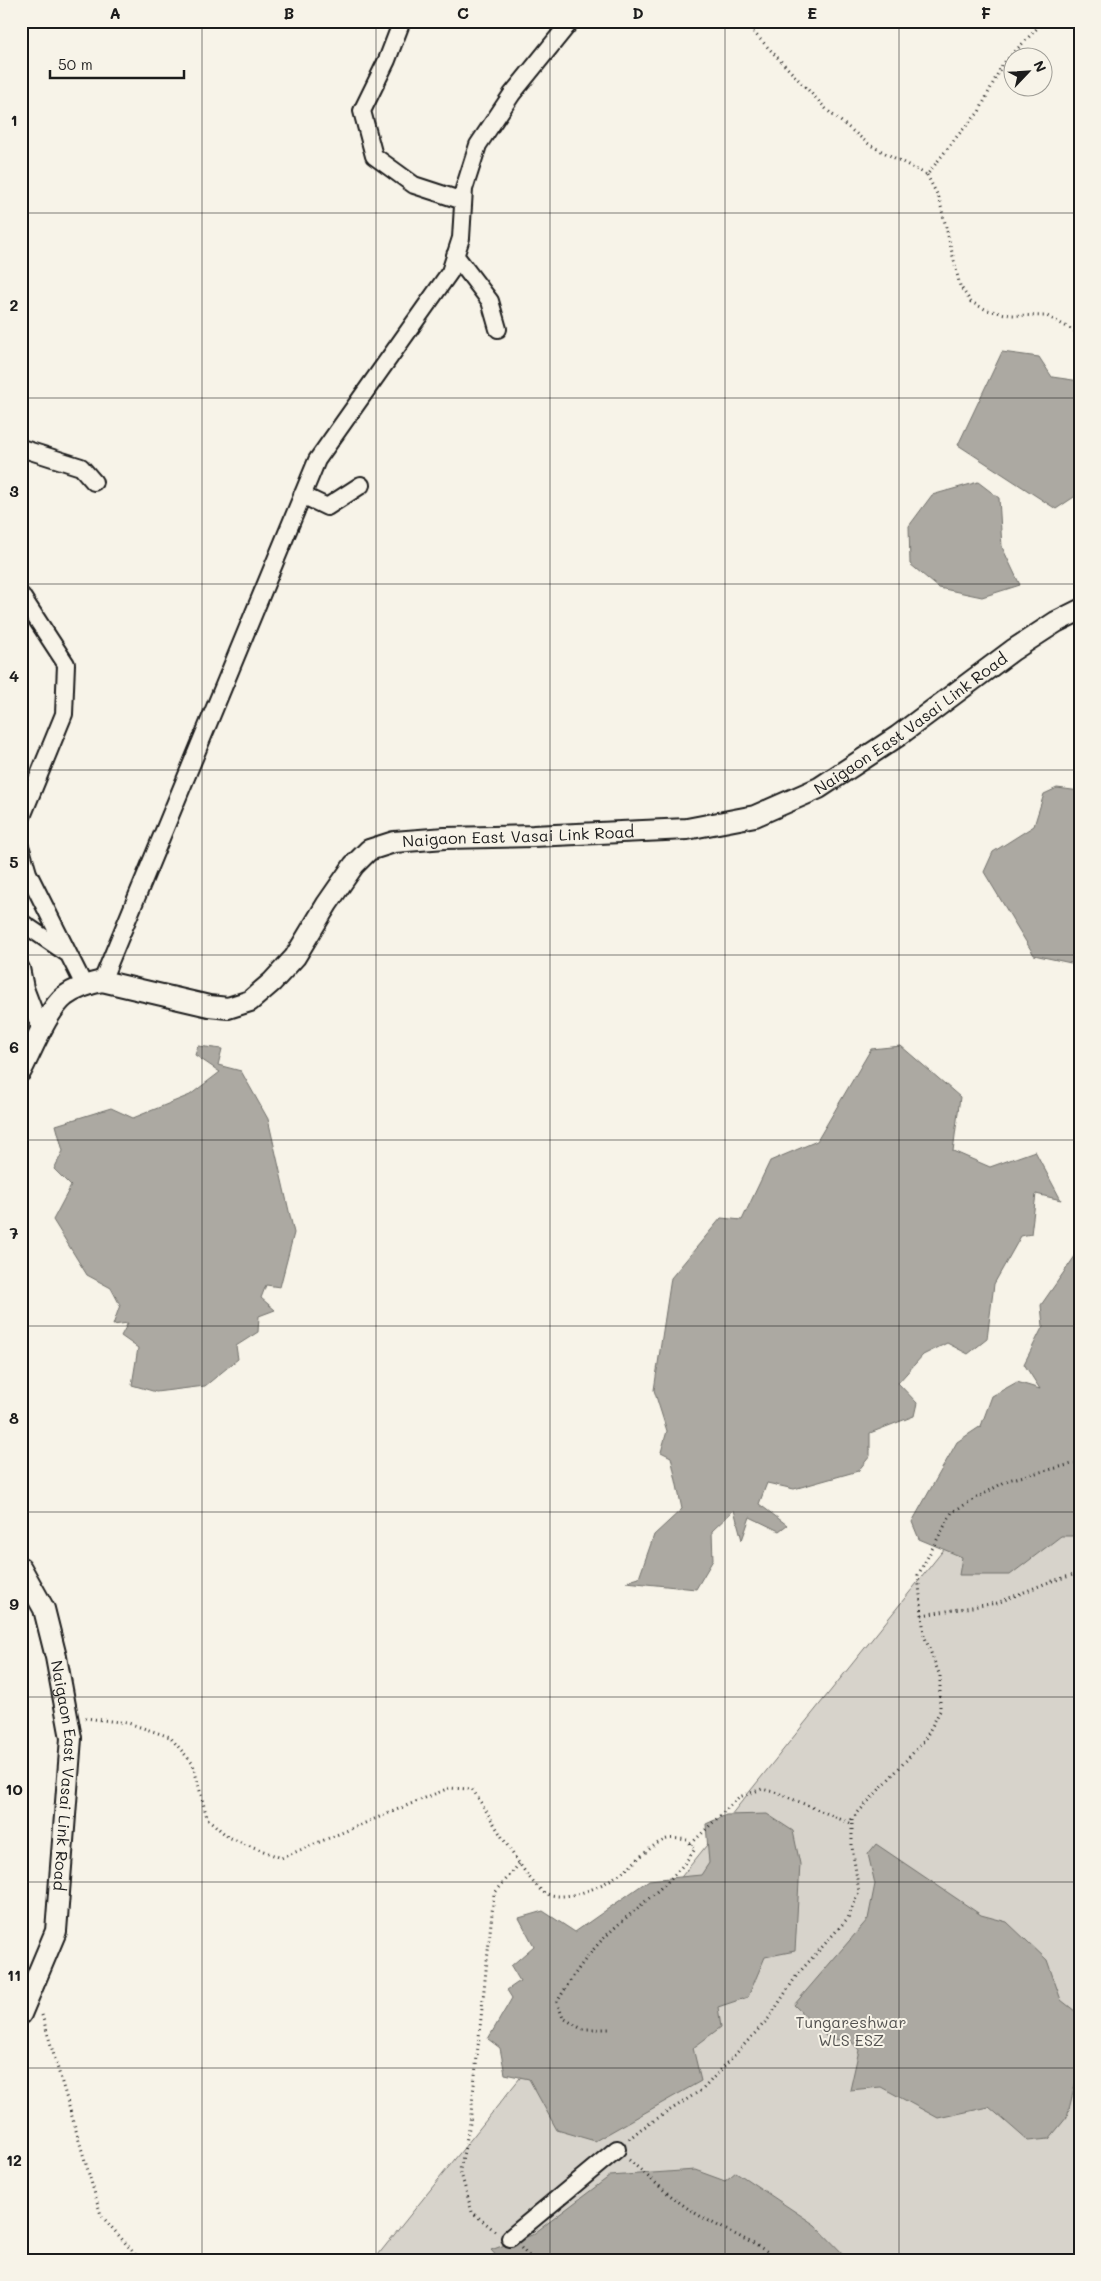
<svg xmlns="http://www.w3.org/2000/svg" width="1101" height="2281" viewBox="0 0 1101 2281" font-family="Mali,sans-serif">
  <style>
    .green { fill: #d7d3cb; stroke: #7a7874 }
    .water { fill: #aca9a2; stroke: #72716c }
    .lines { fill: none; stroke-linecap: round; stroke-linejoin: round }
    .minor-casing { stroke: #1c1c1c; stroke-width: 20 }
    .tertiary-casing { stroke: #1c1c1c; stroke-width: 24 }
    .path { stroke: #1c1c1c; stroke-width: 3; stroke-dasharray: 1 4; stroke-linecap: butt }
    .minor { stroke: #f7f3e8; stroke-width: 16 }
    .tertiary { stroke: #f7f3e8; stroke-width: 20 }
    .grid { fill: none; stroke: #1c1c1c; stroke-width: 1; stroke-opacity: 0.55 }
    .labels { text-anchor: middle; stroke-width: 4; stroke-linejoin: round; paint-order: stroke }
    .street-label { font-size: 16px; fill: #1c1c1c; stroke: #f7f3e8 }
    .park-label { font-size: 16px; fill: #545351; stroke: #f7f3e8 }
    .neatline { fill: none; stroke: #1c1c1c; stroke-width: 2 }
    .grid-label { font-size: 16px; text-anchor: middle; font-weight: bold; fill: #1c1c1c }
  </style>
  <rect width="100%" height="100%" fill="#f7f3e8"/>
  <filter id="ink" filterUnits="userSpaceOnUse"><feTurbulence type="fractalNoise" baseFrequency=".02" numOctaves="2"/><feDisplacementMap in="SourceGraphic" scale="10" xChannelSelector="R" yChannelSelector="G"/><feConvolveMatrix kernelMatrix="1 2 1 2 8 2 1 2 1" color-interpolation-filters="sRGB"/></filter>
  <g filter="url(#ink)">
    <path class="green" d="M1080,1306V2260H374L986,1497Z"/>
    <path class="water" d="M1002,352L1039,357L1052,377L1080,381V493L1056,509L958,445Z
      M978,482L999,498L1002,547L1020,585L982,597L939,588L910,564L909,526L932,495Z
      M1057,788L1080,791V965L1034,955L984,872L993,852L1034,826L1044,794Z
      M198,1046L222,1049L218,1065L241,1071L268,1119L294,1233L280,1287L266,1285L261,1298L275,1310L259,1316L258,1332L236,1346L238,1359L205,1386L156,1392L132,1385L138,1348L121,1336L128,1323L113,1325L120,1305L111,1288L87,1275L53,1220L71,1186L54,1169L63,1151L56,1125L111,1108L133,1118L190,1095L220,1072L195,1055Z
      M901,1046L960,1097L953,1151L990,1167L1035,1151L1061,1200L1036,1194L1031,1234L1021,1236L994,1284L987,1339L968,1354L947,1343L923,1355L898,1383L917,1403L914,1416L870,1433V1456L858,1471L794,1489L767,1483L759,1504L787,1525L779,1531L750,1517L742,1540L734,1510L712,1531L713,1560L696,1589L626,1582L639,1578L654,1535L682,1509L671,1457L661,1452L667,1431L654,1390L671,1278L721,1218L742,1220L770,1161L817,1141L871,1049Z
      M1080,1249V1536H1061L1010,1575H959L962,1557L919,1539L912,1522L957,1442L981,1426L992,1396L1017,1382L1040,1389L1024,1364L1043,1326L1041,1305Z
      M767,1814L793,1831L800,1864L795,1951L765,1957L748,1997L718,2007L721,2027L693,2048L701,2081L595,2141L557,2130L529,2079L505,2074L500,2048L488,2039L512,1998L507,1990L520,1981L511,1966L534,1946L519,1918L543,1911L575,1932L649,1880L701,1875L709,1863L706,1824L726,1815Z
      M876,1844L981,1915L1007,1922L1047,1960L1061,2000L1080,2015V2074L1077,2077L1067,2117L1049,2139L1028,2141L989,2107L938,2118L881,2087L850,2090L859,2050L849,2039L830,2040L794,2005L868,1919L875,1884L868,1854Z
      M695,2170L725,2181L736,2172L815,2225L849,2260H500L491,2250L532,2235L610,2176Z"/>
    <g class="lines">
      <g class="minor-casing">
        <path id="minor" d="M402,21L387,60L362,111L374,156L414,185L463,201
          M455,255L490,301L498,329
          M21,448L81,467L94,482
          M302,495L327,507L361,485
          M21,595L66,664L64,714L21,819
          M21,849L28,873L84,985
          M21,922L68,954
          M21,968L25,988L41,1030
          M102,981L317,460L450,272L461,238L464,189L478,145L512,94L571,21
          M510,2238L617,2149"/>
      </g>
      <g class="tertiary-casing">
        <g id="tertiary">
          <path id="s1" d="M21,1071C31,1052 48,1009 65,996C76,988 88,984 102,981L209,1006L228,1008L250,1001L272,982L295,957L327,904L354,865L369,850L394,842L445,838L533,836L687,829L755,816L819,788L898,736L1013,650L1056,622L1080,610"/>
          <path id="s2" d="M21,1568L44,1609L56,1657L71,1738L56,1931L21,2014"/>
        </g>
      </g>
      <path class="path" d="M743,21L828,111L870,145L927,175L958,135L979,112L1002,65L1044,21
        M927,175L939,198L960,286L971,302L987,310L1010,315L1047,316L1080,334
        M922,1615L997,1603L1049,1582L1080,1573
        M85,1718L128,1723L170,1737L193,1764L207,1818L228,1837L281,1858L449,1788L472,1789C486,1808 529,1888 547,1894C573,1902 607,1884 628,1868C637,1860 653,1844 664,1840C670,1837 680,1839 687,1840L695,1849C672,1884 637,1906 607,1935C587,1954 571,1979 557,2002L563,2018L582,2029H611
        M691,1844L739,1797L762,1789L778,1793L852,1824
        M42,2015L101,2215L140,2260
        M629,2139L641,2129L703,2089L769,2018L797,1975L848,1918L859,1892L852,1847V1819L924,1741L940,1711V1676L924,1635L918,1575L952,1512L1008,1480L1080,1462
        M629,2160C650,2178 671,2198 695,2213C723,2230 753,2241 780,2260
        M495,2231L472,2212L460,2170L470,2123L494,1894L519,1864
        M521,2248L533,2260"/>
      <use href="#minor" class="minor"/>
      <use href="#tertiary" class="tertiary"/>
    </g>
  </g>
  <path class="grid" d="M202,21V2260M376,21V2260M550,21V2260M725,21V2260M899,21V2260M21,213H1080M21,398H1080M21,584H1080M21,770H1080M21,955H1080M21,1140H1080M21,1326H1080M21,1512H1080M21,1697H1080M21,1882H1080M21,2068H1080"/>
  <g class="labels">
    <g class="street-label">
      <text dy="6" stroke="none"><textPath href="#s1" startOffset="1044">Naigaon East Vasai Link Road</textPath></text>
      <text dy="6" stroke="none"><textPath href="#s1" startOffset="624">Naigaon East Vasai Link Road</textPath></text>
      <text dy="6" stroke="none"><textPath href="#s2" startOffset="216">Naigaon East Vasai Link Road</textPath></text>
    </g>
    <g class="park-label">
      <text x="851" y="2028">Tungareshwar<tspan x="851" dy="18">WLS ESZ</tspan></text>
    </g>
  </g>
  <rect width="1101" height="2281" fill="none" stroke="#f7f3e8" stroke-width="55"/>
  <g transform="translate(1028 72) rotate(65)"><circle r="24" fill="#f7f3e8" stroke="#9f9d96"/>
  <path d="M0-4L9 19L0 12L-9 19Z" fill="#1c1c1c"/>
  <text y="-8" font-size="14" font-weight="bold" text-anchor="middle" fill="#1c1c1c">N</text>
  </g>
  <path d="M50 70v8h134v-8" fill="none" stroke="#1c1c1c" stroke-width="2.5"/>
  <text x="58" y="70" font-size="15" fill="#1c1c1c" stroke="#f7f3e8" stroke-width="4" paint-order="stroke">50 m</text>
  <rect x="28" y="28" width="1046" height="2226" class="neatline"/>
  <g class="grid-label">
    <text x="115" y="19">A</text>
    <text x="289" y="19">B</text>
    <text x="463" y="19">C</text>
    <text x="638" y="19">D</text>
    <text x="812" y="19">E</text>
    <text x="986" y="19">F</text>
    <text x="14" y="126">1</text>
    <text x="14" y="311">2</text>
    <text x="14" y="497">3</text>
    <text x="14" y="682">4</text>
    <text x="14" y="868">5</text>
    <text x="14" y="1053">6</text>
    <text x="14" y="1239">7</text>
    <text x="14" y="1424">8</text>
    <text x="14" y="1610">9</text>
    <text x="14" y="1795">10</text>
    <text x="14" y="1981">11</text>
    <text x="14" y="2166">12</text>
  </g>
</svg>
